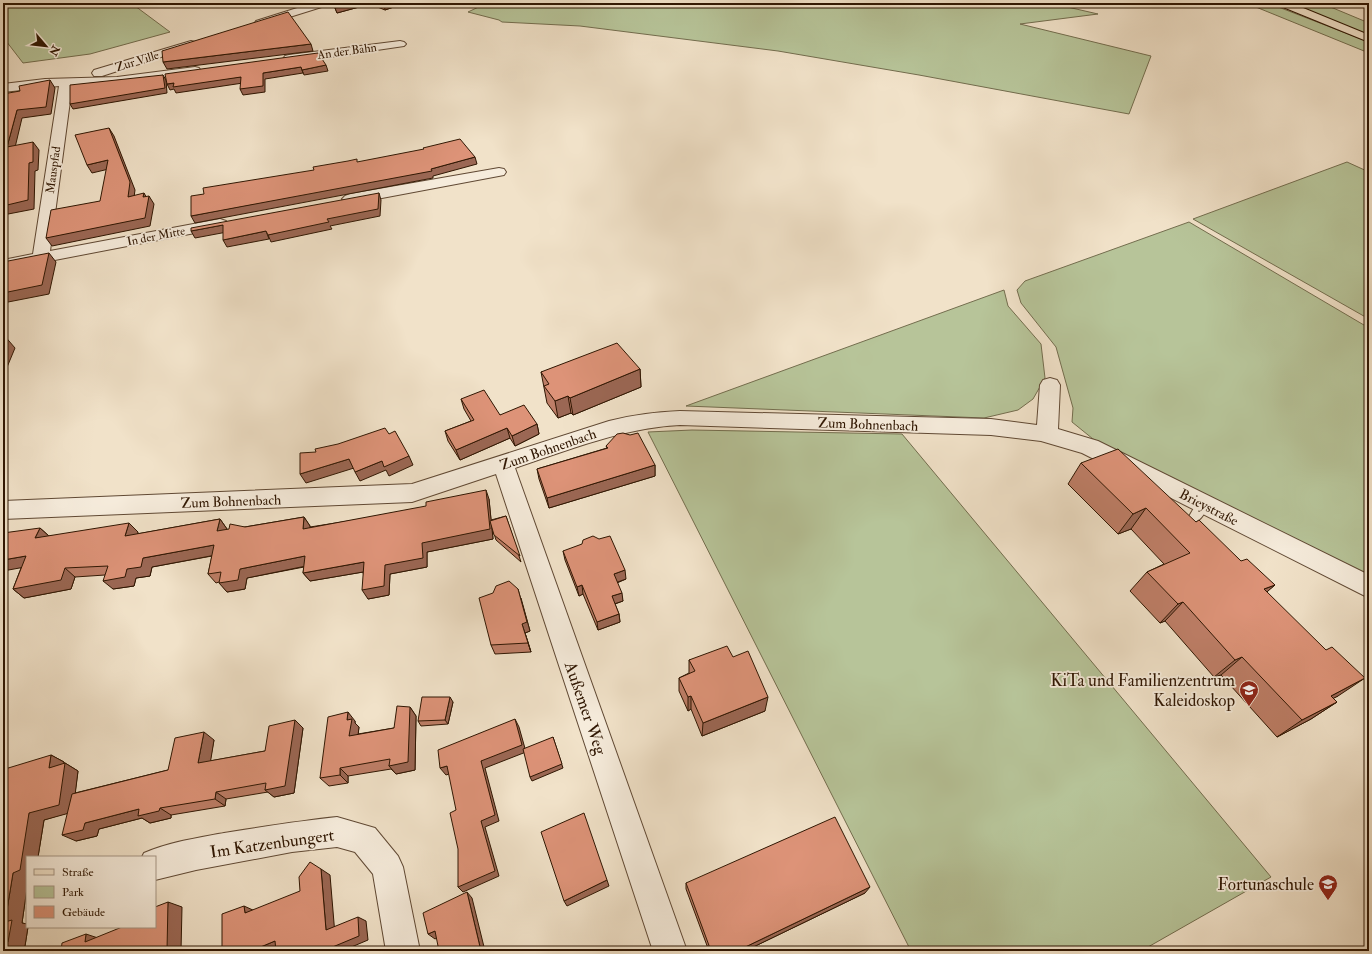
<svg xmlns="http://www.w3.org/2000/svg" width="1372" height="954" viewBox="0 0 1372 954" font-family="'IM FELL Double Pica',serif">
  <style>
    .green { fill: #b7c499; stroke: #736d4e }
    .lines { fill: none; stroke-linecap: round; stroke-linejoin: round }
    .service-casing { stroke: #604934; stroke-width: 2 }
    .minor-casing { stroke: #604934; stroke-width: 2 }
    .primary-casing { stroke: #2f1602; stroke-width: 2 }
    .service { fill: #f6ecdc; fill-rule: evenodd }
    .minor { fill: #f6ecdc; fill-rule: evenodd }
    .primary { fill: #f1e2c9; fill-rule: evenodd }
    .wall { fill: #be7e67; stroke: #2f1602 }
    .shaded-wall { fill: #9b6754; stroke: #2f1602 }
    .building { fill: #dd9378; stroke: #2f1602 }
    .labels { text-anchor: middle; stroke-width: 3.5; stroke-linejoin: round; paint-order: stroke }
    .far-street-label { font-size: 12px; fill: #2f1602; stroke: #f6ecdc }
    .street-label { font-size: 14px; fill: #2f1602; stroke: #f6ecdc }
    .near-poi-label { font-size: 17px; fill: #2f1602; stroke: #f6ecdc; text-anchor: end }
    .near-street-label { font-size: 17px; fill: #2f1602; stroke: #f6ecdc }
  </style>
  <rect width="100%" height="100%" fill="#f1e2c9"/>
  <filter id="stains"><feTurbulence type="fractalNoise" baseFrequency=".005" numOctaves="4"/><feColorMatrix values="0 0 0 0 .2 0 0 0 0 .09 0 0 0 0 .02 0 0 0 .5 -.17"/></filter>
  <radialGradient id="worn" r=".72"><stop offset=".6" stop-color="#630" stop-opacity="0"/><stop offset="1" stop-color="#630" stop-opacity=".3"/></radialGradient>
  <path class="green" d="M3,3H131L170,32L90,54L23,63L3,37Z
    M487,3H1050L1098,14L1020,24L1151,56L1129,114L919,75L778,51L580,26L502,22L499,20L468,12Z
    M1246,3H1268L1369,42V53Z
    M1284,3H1321L1369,23V36Z
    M1347,162L1369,172V319L1193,219Z
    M1189,222L1369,328V576L1093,439L1072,422L1073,408L1056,347L1021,303L1017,290L1025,281Z
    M1004,290L1008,306L1041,344L1045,378L1033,399L1018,410L984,418L686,406Z
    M692,430L902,434L1271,877L1141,951H911L648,432Z"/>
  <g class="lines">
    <g class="service-casing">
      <path id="service" d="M1203,500L1207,501L1209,504C1205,512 1200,525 1190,521L1188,518C1192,512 1196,502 1203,500Z"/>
    </g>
    <g class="minor-casing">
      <path id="minor" d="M313,3H329L328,5L264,25H256L255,23L256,21Z
        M191,41L195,42L197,44L195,46L102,76H94L92,73L94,70Z
        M400,41L404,42L406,44L404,46L289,63L285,62L283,59L285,56L289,55Z
        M195,67L199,68L201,71L199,74L117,85L72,86L50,251L220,219L226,221L228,224L226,227L3,270V260L33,254L59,86L3,92V84L45,79L117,77Z
        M499,168L504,169L506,172L504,175L350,204L345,202L342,199L345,196L350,194Z
        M1050,378L1057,380L1060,385L1058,429L1098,441L1369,575V598L1082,453L1041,441L991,435L680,425C622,428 569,450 515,468L687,951H653L496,474L412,502L3,519V501L412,484L609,421C632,415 656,412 680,411L991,419L1037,425L1040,385L1043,380Z
        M337,817L375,828L398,856L403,867L420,951H386L373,874L355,852L337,847L292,852L196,870L155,880V857H142L144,853C169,842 197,838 224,833C262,827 299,821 337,817Z"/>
    </g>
    <g class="primary-casing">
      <path id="primary" d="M1277,3H1291L1369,35V42L1278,5Z"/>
    </g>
    <use href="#service" class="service"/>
    <use href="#minor" class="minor"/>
    <use href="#primary" class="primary"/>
  </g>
  <path class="wall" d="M340,3H405L385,10L370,4L337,13L335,8Z
    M640,369L641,387L573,415L571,413L558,418L547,403L541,372Z
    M461,399L500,415L537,424L539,434L515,446L510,438L460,460L448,441L445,431L471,421L464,409Z
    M606,446L655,465V476L549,508L539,479L537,469L607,448Z
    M1081,463L1196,522L1241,561L1275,585L1266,592L1338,696L1333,698L1337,702L1311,719L1277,737L1221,675L1214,677L1165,621L1160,623L1130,591L1147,572L1164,564L1131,529L1118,534L1068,484Z
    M489,499L491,520L506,516L521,562L496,540L492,527L493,539L427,552V567L390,574L389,595L368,599L363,572L310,581L303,573L304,567L247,578L245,589L227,592L219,582L216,583L208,574L212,556L152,567L150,576L136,578L134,586L113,589L105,575L75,577L71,589L24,598L13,589L21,568L40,528L49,536L138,532L137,534L220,519L227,529V530L304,517L310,526V527Z
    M563,551L626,579L617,583L623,601L615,604L619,614L620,622L598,630L583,594L579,596L565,560Z
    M521,598L530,631L525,633L531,652L495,654L491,645Z
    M733,657L765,711L702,736L691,709L688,711L679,691V678L689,673V660Z
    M453,702L448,724L421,726L418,721Z
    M410,707L416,716L415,770L396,774L391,769L348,776V783L329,786L320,778L355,721V723L359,727L358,734L394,728Z
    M303,728L294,793L274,797L268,792L226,799L225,806L171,815V818L150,823L142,818L99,829L97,836L76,841L67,813L44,820L38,857H27V888L22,923L27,924V927H28L25,946L12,951H3L51,755L64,762V763H65L78,771L75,793L168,770L214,740L210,761L265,751Z
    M686,883L865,893L745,951H709L686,889Z"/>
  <path class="shaded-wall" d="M352,3H370V4L337,13L335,8Z
    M386,3H405L385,10L384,4Z
    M311,44L313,51L167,69L163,62Z
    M326,65L328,71L304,75L302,70Z
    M301,67L303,73L265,79V92L243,95L240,89L263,73Z
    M163,75L166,80L167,93L73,109L70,104Z
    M241,77L243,83L176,93L174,89L170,90L167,84Z
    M50,80L55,88L51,114L22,118L13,156L7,147L17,110Z
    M109,128L114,136L135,190L133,205L128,197Z
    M33,142L39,150L38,170L35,171L34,209L3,215V206L29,163Z
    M475,157L477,164L433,176V178L195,223L191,216L431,169Z
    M108,160L113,168L92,173L87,165Z
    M144,193L148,200L149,196L154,204L150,226L52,246L46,238L143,197Z
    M379,193L381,200L380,216L330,226L332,229L271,242L268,235L327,219Z
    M223,225L227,232L195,238L191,231Z
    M266,231L269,239L227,247L223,240Z
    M49,253L56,262L49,294L3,303V293Z
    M3,334L15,348L5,372H3Z
    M640,369L641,387L573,415L570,398Z
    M568,396L571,413L558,418L555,401Z
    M537,424L539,434L515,446L512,436Z
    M507,428L510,438L460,460L456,450Z
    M409,456L413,465L389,476L386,470L360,481L355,472L382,461Z
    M349,459L354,468L306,483L300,474Z
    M655,465V476L549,508L547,498Z
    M486,490L489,499L493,539L427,552V567L390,574L389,595L368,599L362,590L385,565Z
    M1146,508L1131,529L1118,534L1133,514Z
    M304,517L310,526L309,538L303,529Z
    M220,519L227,529L225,541L217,531Z
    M129,523L138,532L134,545L125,536Z
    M40,528L50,537L35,538Z
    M214,545L221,554L152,567L150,576L136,578L134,586L113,589L103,581L127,569L143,558Z
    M26,556L36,565L3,571V560Z
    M305,556L311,565L247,578L245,589L227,592L219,583L240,569Z
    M364,562L369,571L310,581L303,573Z
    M65,568L75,577L71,589L24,598L13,589Z
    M625,570L626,579L615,583L614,574Z
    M582,585L583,594L579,596L577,587Z
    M1275,585L1253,604L1264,589Z
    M518,589L530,631L525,633L531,652L522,624Z
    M622,593L623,601L614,604L612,596Z
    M1183,602L1165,621L1160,623L1178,604Z
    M619,614L620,622L598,630L597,622Z
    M1242,657L1221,675L1214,677L1235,660Z
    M1365,678L1338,696L1305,713L1331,696Z
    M691,696V709L688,711V697Z
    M450,697L453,702L448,724L445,720Z
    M768,697L765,711L702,736L703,723Z
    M1337,702L1311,719L1277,737L1302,720Z
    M410,707L416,716L415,770L396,774L389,766Z
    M348,712L355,721V723L359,727L357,744L349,736L347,720Z
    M515,719L519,727L526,752L485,768L499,821L485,827L499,876L463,892L458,887L481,821V761Z
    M295,720L303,728L294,793L274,797L265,790Z
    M204,732L214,740L209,771L198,763Z
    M553,737L563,768L532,781L530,777Z
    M51,755L64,762L62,775L49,768Z
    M65,763L78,771L73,812L44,820L38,857H27V888L22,923L27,924V927H28L25,946L12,951H3L5,922L13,873L29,813Z
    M447,766L452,773L446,775L440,768Z
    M340,768L348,776V783L340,775Z
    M216,792L226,799L225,806L215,799Z
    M160,808L171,815V818L150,823L142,818L99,829L97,836L76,841L62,835L85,823L139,809Z
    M321,869L330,875L335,935L326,930Z
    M607,880L609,886L567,906L564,901Z
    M870,887L865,893L745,951H737Z
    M467,892L472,898L485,951H481Z
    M168,902L182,907L181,951H164Z
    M244,906L255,911L245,913Z
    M358,917L366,921L368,940L342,951H323Z
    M435,931L442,935L435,939L428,934Z
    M86,934L101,939L85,942Z
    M275,941L285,946L272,951H251Z"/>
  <path class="building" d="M340,3H352L335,8Z
    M288,12L311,44L163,62L162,51Z
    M318,53L326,65L302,70L301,67L263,73V86L240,89L241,77L173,87L174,83L167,84L165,74Z
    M163,75L165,88L70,104V85Z
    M50,80L46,107L17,110L7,147L33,142V162L29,163L28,200L3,206V94L20,91L19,86Z
    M109,128L130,182L128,197L144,193L143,197L149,196L145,218L46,238L51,210L100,201L108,160L87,165L75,135Z
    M460,139L475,157L431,169L432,171L191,216V196L204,194L203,188L314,170L313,167L348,161L357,159V162L424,149L423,148Z
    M379,193L378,209L327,219L329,222L268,235L266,231L223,240V225L191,231V228Z
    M49,253L42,285L3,293V262Z
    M617,343L640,369L570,398L568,396L555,401L544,386L549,384L541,372Z
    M484,390L500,415L524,405L537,424L512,436L507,428L456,450L445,431L474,420L461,399Z
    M385,428L389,434L395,431L409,456L384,467L382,461L355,472L349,459L300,474V453L316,452L315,449L338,444Z
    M623,433L630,435L638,433L655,465L547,498L537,469L608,448L606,446L617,434Z
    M1118,449L1196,522L1199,520L1241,561L1247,559L1275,585L1264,589L1326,650L1332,647L1365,678L1331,696L1337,702L1302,720L1242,657L1235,660L1183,602L1178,604L1147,572L1190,553L1146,508L1133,514L1081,463Z
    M486,490L490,529L422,543L423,558L385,565L384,586L362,590L364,562L303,573L305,556L240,569L238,580L219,583L221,572L208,574L214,545L143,558L141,567L127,569L125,577L103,581L108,566L65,568L61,580L13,589L26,556L3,560V533L40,528L35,538L129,523L125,536L220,519L217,531L229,529L230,524L245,527L304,517L303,529L426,506V502Z
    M506,516L520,556L494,535L490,521Z
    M593,536L599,539L610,536L625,570L614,574L622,593L612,596L619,614L597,622L582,585L577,587L563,551L582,544L583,540Z
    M509,581L518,589L527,622L522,624L528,643L491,645L479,598L493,593L496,586Z
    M727,646L733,657L748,651L768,697L703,723L691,696L688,697L679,678L695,671L689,660Z
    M422,697H450L445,720L418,721Z
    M397,706L410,707L408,762L389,766L390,759L340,768V775L320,778L328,717L348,712L347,720L352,719L349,736L394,728Z
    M515,719L522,745L481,761L495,815L481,821L495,871L458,887V849L450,813L456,810L447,766L440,768L438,750Z
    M295,720L285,786L265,790L266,783L216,792L215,799L160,808L159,811L138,816L139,809L85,823L83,830L62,835L72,794L168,770L175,738L204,732L198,763L265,751L269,726Z
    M553,737L562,764L530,777L523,749Z
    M51,755L49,768L65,763L59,805L29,813L20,870L13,873L5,922L12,920L8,942L3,944V779L5,769Z
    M584,813L607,880L564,901L541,832Z
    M835,817L870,887L737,951H711L686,883Z
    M310,862L321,869L326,930L358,917L359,936L323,951H276L275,941L251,951H222V914L244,906L245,913L300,891L299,877Z
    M467,892L481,951H439L435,931L428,934L423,913Z
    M168,902L167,950L164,951H61L62,943L86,934L85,942L122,927H155V907Z"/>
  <defs>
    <g id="school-pin" transform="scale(1)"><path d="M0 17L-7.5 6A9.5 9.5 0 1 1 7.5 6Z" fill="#8f2418" stroke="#f6ecdc"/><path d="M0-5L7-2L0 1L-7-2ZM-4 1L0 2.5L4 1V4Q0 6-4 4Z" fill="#fff"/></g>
  </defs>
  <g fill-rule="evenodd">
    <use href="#school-pin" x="1249" y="690"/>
    <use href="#school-pin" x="1328" y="884"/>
  </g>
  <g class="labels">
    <g class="far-street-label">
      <text transform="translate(347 51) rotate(-8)" y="4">An der Bahn</text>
      <text transform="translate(137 61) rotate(-17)" y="4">Zur Ville</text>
      <text transform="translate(53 170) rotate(-82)" y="4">Mauspfad</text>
      <text transform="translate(156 236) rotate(-11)" y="4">In der Mitte</text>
    </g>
    <g class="street-label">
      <text transform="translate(868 424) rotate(2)" y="5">Zum Bohnenbach</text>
      <text transform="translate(548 449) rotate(-19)" y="5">Zum Bohnenbach</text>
      <text transform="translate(231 501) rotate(-2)" y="5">Zum Bohnenbach</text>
      <text transform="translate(1209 507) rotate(27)" y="5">Brieystraße</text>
    </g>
    <g class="near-poi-label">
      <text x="1235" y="686">KiTa und Familienzentrum<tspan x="1235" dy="20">Kaleidoskop</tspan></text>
      <text x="1314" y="890">Fortunaschule</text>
    </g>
    <g class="near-street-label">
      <text transform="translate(586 708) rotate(71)" y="6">Außemer Weg</text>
      <text transform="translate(272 843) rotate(-8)" y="6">Im Katzenbungert</text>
    </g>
  </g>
  <rect width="1372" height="954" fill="none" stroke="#f1e2c9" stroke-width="16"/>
  <rect x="4" y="4" width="1364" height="946" fill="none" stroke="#2f1602" stroke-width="2"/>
  <rect x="8" y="8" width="1356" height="938" fill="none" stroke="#2f1602"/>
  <rect x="26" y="856" width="130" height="72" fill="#f6ecdc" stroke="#a69685"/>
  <rect x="34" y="869" width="20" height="6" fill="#f1e2c9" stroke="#a69685"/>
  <text x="62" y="876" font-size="12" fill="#2f1602">Straße</text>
  <rect x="34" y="886" width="20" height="12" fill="#b7c499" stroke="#a69685"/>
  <text x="62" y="896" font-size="12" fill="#2f1602">Park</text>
  <rect x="34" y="906" width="20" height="12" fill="#dd9378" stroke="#a69685"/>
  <text x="62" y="916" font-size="12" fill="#2f1602">Gebäude</text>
  <g transform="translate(46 46) rotate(118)" stroke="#f6ecdc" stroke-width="3" paint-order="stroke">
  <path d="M0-3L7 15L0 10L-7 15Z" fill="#2f1602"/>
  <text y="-6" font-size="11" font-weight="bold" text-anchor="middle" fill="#2f1602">N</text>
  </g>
  <rect width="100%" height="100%" filter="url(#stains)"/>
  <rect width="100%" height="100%" fill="url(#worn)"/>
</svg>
